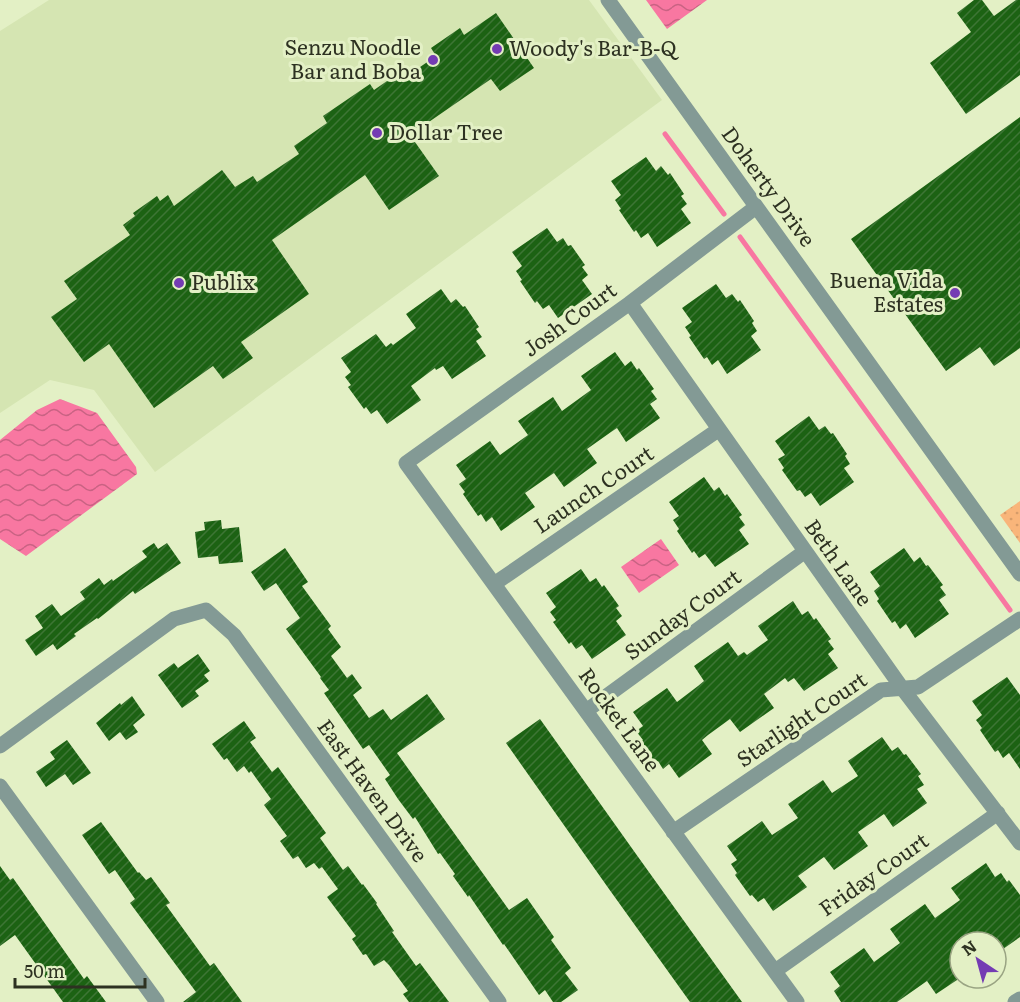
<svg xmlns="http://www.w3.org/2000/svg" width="1020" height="1002" viewBox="0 0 1020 1002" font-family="Literata,serif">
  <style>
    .built { fill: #d5e5b2 }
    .park { fill: url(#park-dots) }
    .water { fill: url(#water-waves) }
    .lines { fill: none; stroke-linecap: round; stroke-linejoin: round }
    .stream { stroke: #f877a1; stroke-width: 5 }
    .building { fill: url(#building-hatch) }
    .minor { stroke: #839a95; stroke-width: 15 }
    .poi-dot { fill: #743cb3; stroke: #e3f0c5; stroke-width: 2 }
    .labels { text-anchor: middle; stroke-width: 6; stroke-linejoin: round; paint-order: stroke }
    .poi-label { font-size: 21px; fill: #2d3121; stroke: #e3f0c5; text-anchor: start }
    .street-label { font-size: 21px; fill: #2d3121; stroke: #e3f0c5 }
  </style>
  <defs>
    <pattern id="park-dots" width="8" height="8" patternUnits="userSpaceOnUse" patternTransform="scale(1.5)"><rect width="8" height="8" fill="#f9b57a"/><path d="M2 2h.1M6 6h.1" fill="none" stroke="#d69c69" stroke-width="1.8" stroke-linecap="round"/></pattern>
    <pattern id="water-waves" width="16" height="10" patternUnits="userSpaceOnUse" patternTransform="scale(1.5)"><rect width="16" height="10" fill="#f877a1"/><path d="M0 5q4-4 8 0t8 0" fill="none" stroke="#c96283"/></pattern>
    <pattern id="building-hatch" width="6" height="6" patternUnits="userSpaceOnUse" patternTransform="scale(1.5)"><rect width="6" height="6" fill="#1c6213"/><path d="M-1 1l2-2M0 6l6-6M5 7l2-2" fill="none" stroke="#3d7535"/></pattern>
  </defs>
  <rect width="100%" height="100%" fill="#e3f0c5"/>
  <path class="built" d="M49,0H589L662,100L155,472L94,390L50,380L0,413V31Z"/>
  <path class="park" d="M1020,501V543L1000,515Z"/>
  <path class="water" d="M646,0H707L667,29Z
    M60,399L97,413L136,467L137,474L26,556L0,539V440L37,410Z
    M661,539L679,565L639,593L621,567Z"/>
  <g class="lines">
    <path class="stream" d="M665,134L724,214
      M740,237L1010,610"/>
  </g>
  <path class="building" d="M974,0H982L994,16L1016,0H1020V75L966,114L930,63L971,32L957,13Z
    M496,13L534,68L500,91L491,79L410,135L439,176L389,210L365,175L272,240L309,294L241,342L253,358L223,379L213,366L154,408L109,344L84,362L51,317L77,299L64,281L130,235L123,225L135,216L133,213L157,196L160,201L168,195L174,206L222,170L235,187L253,176L257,182L299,154L294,146L327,123L323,116L370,84L374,90L403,70L407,76L436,56L431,48L460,28L464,35Z
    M1020,117V348L994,366L980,347L946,371L851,239Z
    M646,157L656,171L661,166L668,175L670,173L684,194L681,196L687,204L681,209L691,223L657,247L648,233L641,238L636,230L634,232L619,210L621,209L615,200L621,195L611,181Z
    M547,228L557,242L563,238L568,246L571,245L585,265L582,267L588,275L582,280L592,294L558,318L549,305L543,309L537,301L535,303L520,281L522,280L516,271L522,266L512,252Z
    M716,284L726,298L732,294L738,302L740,300L754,321L752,323L757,331L751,336L761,350L727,374L718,360L712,365L707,357L704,359L689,337L691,336L685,327L692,322L682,308Z
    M441,289L451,303L456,299L463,307L465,306L479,327L476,329L482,337L476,341L486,356L452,379L443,366L436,370L435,368L411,386L421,400L387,424L377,410L371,414L366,407L364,409L348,387L351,385L345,377L351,372L341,358L376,334L386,347L391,343L393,345L416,328L406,314Z
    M615,352L625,366L631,361L637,370L639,368L654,389L651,391L657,399L650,404L660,418L626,442L617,428L611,432L587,449L597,463L564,487L554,473L548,477L525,493L535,507L501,531L492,517L486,522L481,514L478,516L463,494L465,492L459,484L466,479L456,465L490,441L500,455L528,435L518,421L553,397L562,411L591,390L581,376Z
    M809,416L819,430L825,426L831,434L833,433L847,454L845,456L850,464L844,468L854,482L820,506L811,493L805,497L800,490L797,491L782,470L784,468L778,459L785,455L775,441Z
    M704,477L714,491L719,487L725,496L727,494L742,515L739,517L745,525L739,530L749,544L715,567L705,554L699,558L694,551L692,553L677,531L679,529L673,520L679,516L669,502Z
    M221,520L222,529L239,527L243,562L219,564L218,556L198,558L195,532L205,530L204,522Z
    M154,543L158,549L167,543L181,563L135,594L133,591L98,619L97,618L74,634L76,636L57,650L53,644L36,656L25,640L43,628L35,616L52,604L61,616L85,599L80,592L99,578L104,585L112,579L113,581L147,557L142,551Z
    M285,548L308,582L302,586L331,626L328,629L341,647L331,656L347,678L352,674L362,688L353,695L369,718L383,709L391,720L427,694L445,719L397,753L509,910L527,898L554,937L551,940L571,968L565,973L578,990L561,1002H553L545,990L539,995L504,944L503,945L469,895L468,897L453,876L455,874L440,853L438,854L415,817L413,819L398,799L385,779L390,775L369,745L363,749L324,693L329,690L320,678L321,677L286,629L300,618L276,583L264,591L251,572Z
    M904,548L914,562L920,557L926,566L928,565L943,585L940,587L946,595L939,600L949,614L915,638L906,624L900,629L895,621L892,623L877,601L879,599L874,591L880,586L870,572Z
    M581,569L590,582L596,578L602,587L604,585L619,606L616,608L622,616L616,621L626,635L592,659L582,645L576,649L571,642L569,644L553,622L556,620L550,612L556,607L546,593Z
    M793,601L802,615L808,611L814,620L816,618L831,639L828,641L834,649L828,654L838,668L804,691L794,678L788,682L785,678L764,694L774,708L740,732L730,719L708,735L702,740L712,754L679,778L669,764L663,769L658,761L655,763L640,741L643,740L636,731L643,726L633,712L667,688L677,702L698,686L704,681L694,666L728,642L738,656L744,652L747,655L768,640L758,626Z
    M198,654L210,671L204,675L209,681L195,691L199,696L182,708L158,675L174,663L178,668Z
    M1007,677L1020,695V769L1009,753L1003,758L998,750L995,752L980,730L982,728L976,720L982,715L972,701Z
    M132,696L145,715L133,725L138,732L126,740L120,732L109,741L96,723L120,703L121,705Z
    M540,719L636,854L742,1002H690L609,889L506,743Z
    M244,721L256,738L250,742L272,772L278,767L326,833L320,838L343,870L348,866L362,885L363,884L377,903L376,904L394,931L392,932L416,966L420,963L449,1002H409L403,994L408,991L389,965L384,960L374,966L366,954L363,955L352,939L356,936L327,897L338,889L322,867L319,869L314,863L306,868L298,856L293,859L280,841L287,836L264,805L271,799L251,771L249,773L244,766L237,772L227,758L224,760L212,744Z
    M882,737L892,751L898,747L904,755L906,754L921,774L918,776L924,785L917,789L927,803L893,827L884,814L858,832L868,846L834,870L824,857L798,876L807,887L773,911L764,898L758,902L752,895L750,896L735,875L737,873L731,864L737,860L727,846L762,821L772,835L798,818L788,804L823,780L832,793L858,776L848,761Z
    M67,740L91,773L73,785L65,774L46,787L36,772L55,759L50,752Z
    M101,822L138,873L139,872L146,880L151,877L170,903L166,905L210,966L214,963L242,1002H183L196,992L130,903L135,899L115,870L109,874L82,835Z
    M986,863L995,877L1001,873L1007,882L1009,880L1020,895V937L996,954V942H960V978L936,994L927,981L897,1002H841L834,991L840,986L830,972L864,948L874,962L900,943L890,929L925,904L935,918L960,900L951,888Z
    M0,866L10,880L13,878L84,979L87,976L106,1002H63L15,935L0,946Z"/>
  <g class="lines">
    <path class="minor" d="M608,0L1020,574
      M756,207L630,303L406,463L797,1002
      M630,303L902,688L1020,843
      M494,584L718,430
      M586,711L804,552
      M0,746L174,619L206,610L234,635L499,1002
      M0,786L157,1002
      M673,832L881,690L918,687L1020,619
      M775,971L998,813
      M1015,1002L1020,999"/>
  </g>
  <g class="poi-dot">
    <circle cx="497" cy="49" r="6"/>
    <circle cx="433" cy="60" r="6"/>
    <circle cx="377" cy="133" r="6"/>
    <circle cx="179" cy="283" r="6"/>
    <circle cx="955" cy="293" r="6"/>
  </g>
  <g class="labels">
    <g class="poi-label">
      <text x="421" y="55" text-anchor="end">Senzu Noodle<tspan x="421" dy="24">Bar and Boba</tspan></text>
      <text x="509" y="56">Woody's Bar-B-Q</text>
      <text x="389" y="140">Dollar Tree</text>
      <text x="943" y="288" text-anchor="end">Buena Vida<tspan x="943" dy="24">Estates</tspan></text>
      <text x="191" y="290">Publix</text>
    </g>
    <g class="street-label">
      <text transform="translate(768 187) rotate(54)" y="7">Doherty Drive</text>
      <text transform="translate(570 320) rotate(-36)" y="7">Josh Court</text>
      <text transform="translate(594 490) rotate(-34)" y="7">Launch Court</text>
      <text transform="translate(838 563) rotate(55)" y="7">Beth Lane</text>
      <text transform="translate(683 615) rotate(-36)" y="7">Sunday Court</text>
      <text transform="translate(619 720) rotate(54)" y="7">Rocket Lane</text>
      <text transform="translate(802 720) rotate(-34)" y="7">Starlight Court</text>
      <text transform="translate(372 791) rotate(54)" y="7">East Haven Drive</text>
      <text transform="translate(874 875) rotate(-35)" y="7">Friday Court</text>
    </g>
  </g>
  <g transform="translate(978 960) rotate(324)"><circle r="28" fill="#e3f0c5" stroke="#9aa483" stroke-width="1.5"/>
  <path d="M0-4.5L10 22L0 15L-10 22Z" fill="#743cb3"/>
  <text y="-9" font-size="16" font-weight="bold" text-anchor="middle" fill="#2d3121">N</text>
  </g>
  <path d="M15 978v9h130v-9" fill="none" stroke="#2d3121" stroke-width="3"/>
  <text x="24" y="978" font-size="18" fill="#2d3121" stroke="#e3f0c5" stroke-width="4.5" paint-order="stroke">50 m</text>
</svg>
